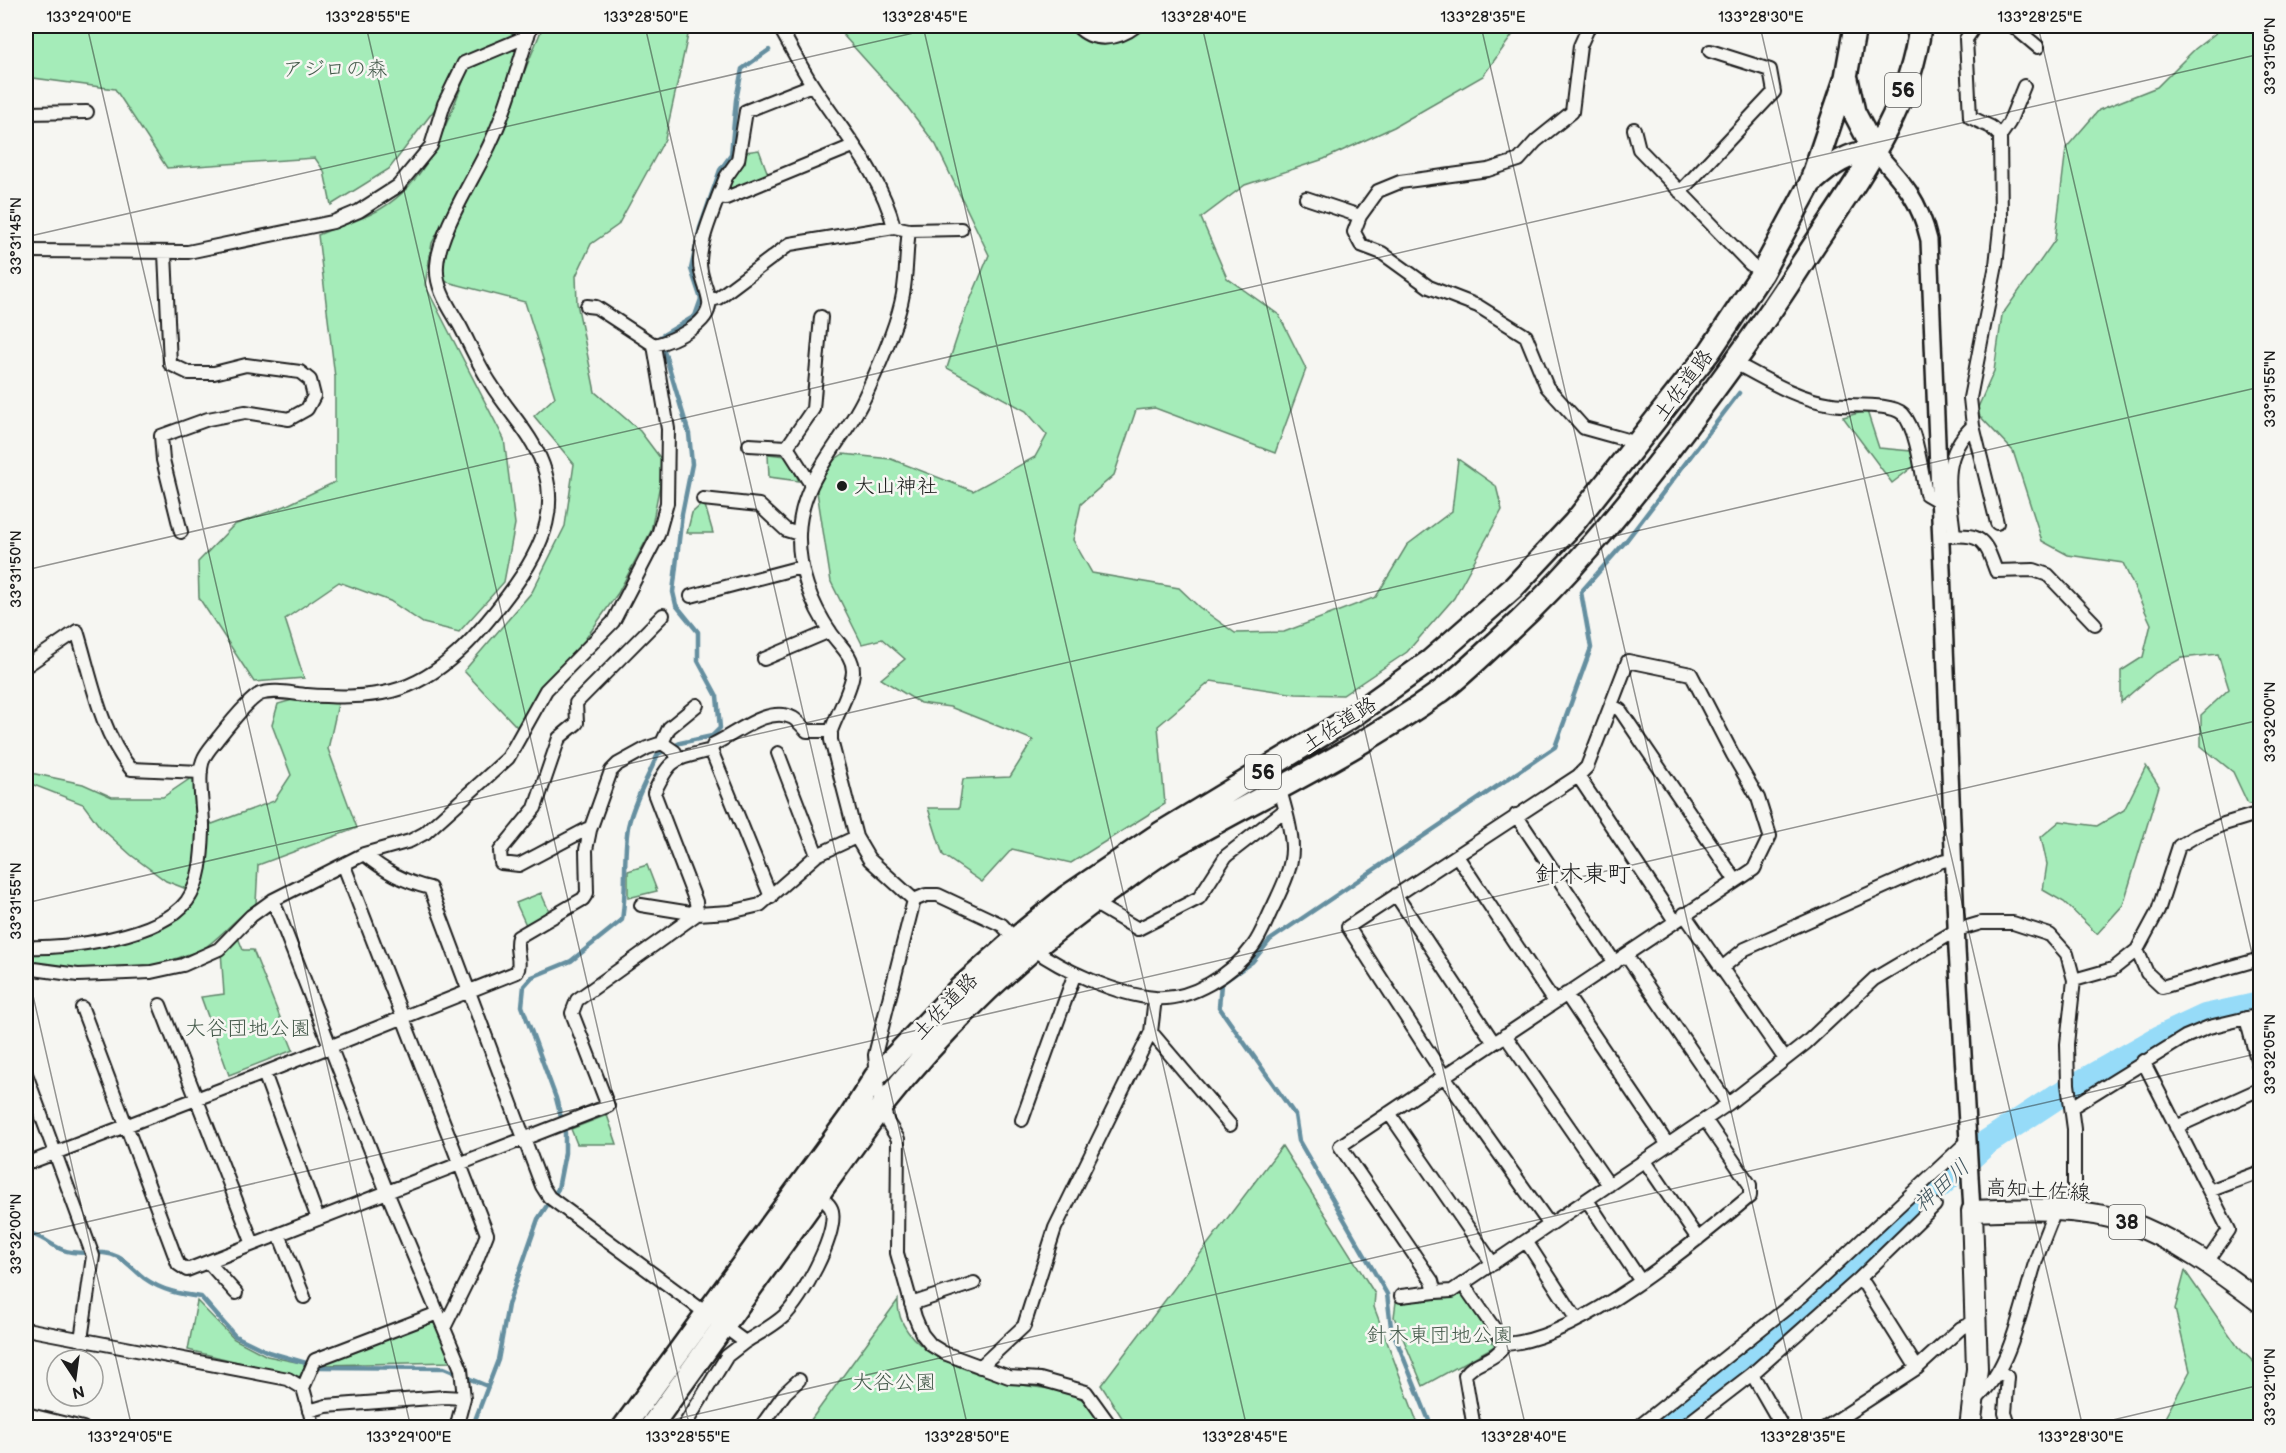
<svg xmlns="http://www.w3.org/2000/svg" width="2286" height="1453" viewBox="0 0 2286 1453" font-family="'Balsamiq Sans','Klee One',sans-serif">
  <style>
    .green { fill: #a5ecb9; stroke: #60846a; stroke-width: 1.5 }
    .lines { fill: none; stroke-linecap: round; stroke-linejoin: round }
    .stream { stroke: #658fa0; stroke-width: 4.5 }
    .river { stroke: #96dbf8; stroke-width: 26 }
    .minor-casing { stroke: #1c1c1c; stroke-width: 16 }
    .tertiary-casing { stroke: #1c1c1c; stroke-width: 20 }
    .primary-casing { stroke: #1c1c1c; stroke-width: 24 }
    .trunk-casing { stroke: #1c1c1c; stroke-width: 26 }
    .minor { stroke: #f6f6f2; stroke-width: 12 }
    .tertiary { stroke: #f6f6f2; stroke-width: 15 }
    .primary { stroke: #f6f6f2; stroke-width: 20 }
    .trunk { stroke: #f6f6f2; stroke-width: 21 }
    .ticks { fill: none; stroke: #1c1c1c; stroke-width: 1.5; stroke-opacity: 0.45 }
    .poi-dot { fill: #1c1c1c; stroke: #f6f6f2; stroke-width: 2 }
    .labels { text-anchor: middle; stroke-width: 5; stroke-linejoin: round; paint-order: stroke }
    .shield { fill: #f6f6f2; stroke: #5d5d5c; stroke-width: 1.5 }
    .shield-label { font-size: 20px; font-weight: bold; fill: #1c1c1c }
    .park-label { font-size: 21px; fill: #455a4b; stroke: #f6f6f2 }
    .street-label { font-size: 21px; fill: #1c1c1c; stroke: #f6f6f2 }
    .poi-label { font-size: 21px; fill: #1c1c1c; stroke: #f6f6f2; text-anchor: start }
    .water-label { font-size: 22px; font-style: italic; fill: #41555e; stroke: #f6f6f2 }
    .quarter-label { font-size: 24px; fill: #1c1c1c; stroke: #f6f6f2 }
    .neatline { fill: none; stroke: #1c1c1c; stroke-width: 2 }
    .ticks-label { font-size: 15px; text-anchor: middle; fill: #1c1c1c }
  </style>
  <rect width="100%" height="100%" fill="#f6f6f2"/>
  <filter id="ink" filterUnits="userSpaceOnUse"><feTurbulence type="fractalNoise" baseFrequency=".0167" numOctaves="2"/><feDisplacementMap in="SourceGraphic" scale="12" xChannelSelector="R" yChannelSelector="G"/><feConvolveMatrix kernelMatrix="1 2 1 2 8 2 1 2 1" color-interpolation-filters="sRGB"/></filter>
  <g filter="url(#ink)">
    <path class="green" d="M26,26H526L524,31L484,47L455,65L435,109L389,169L331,205L324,171L315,158L167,168L115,89L26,77Z
      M543,26H690L665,139L618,225L591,244L576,276L577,303L595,392L640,431L664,463L651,531L618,593L584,641L539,690L517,727L464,671L532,592L565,526L574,464L534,416L555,397L525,302L443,281L444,248L492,151Z
      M835,26H1519L1483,76L1394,127L1324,159L1245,185L1201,218L1227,278L1279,315L1306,369L1275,453L1155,408L1136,410L1114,475L1081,504L1073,540L1092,573L1179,588L1199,607L1235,633L1284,632L1376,597L1407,545L1452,511L1458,459L1496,486L1502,510L1454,598L1407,652L1343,695L1296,694L1211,681L1158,726L1165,804L1071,863L1012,849L982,882L943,855L928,808H959L963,779L1010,777L1033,740L950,707L920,703L881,679L905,659L882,639L862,644L831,582L816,485L828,464L843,454L891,459L973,491L1035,457L1047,435L1026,411L947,368L966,310L989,255L936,145L905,104Z
      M2225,26H2260V802L2248,804L2233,772L2201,746V715L2229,689L2218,654L2182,658L2155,673L2121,702V671L2143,657L2151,624L2123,563L2068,555L2042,541L2013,451L1976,412L1994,371L2002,315L2055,240L2066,148L2099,110L2157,87L2195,49Z
      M522,45L499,108L465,181L432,243L425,285L504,439L515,524L504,582L459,632L423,623L390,601L339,582L285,619L304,678L254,682L199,598L198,562L234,525L285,506L335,482V377L318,235C338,226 363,220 382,208C431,179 448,119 468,69Z
      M759,150L769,177L724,193L745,152Z
      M1867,411L1879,448L1911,451L1914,466L1892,483L1843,417Z
      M768,454L786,456L799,481L769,477Z
      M704,502L713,533H687L692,513Z
      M296,699L329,700L338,704L328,749L357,828L258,865L256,903C238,916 224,934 207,946C201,950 193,953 186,955C134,977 80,970 26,965V950C38,951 51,954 63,952C96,949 179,929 196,900L184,888L166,881L131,855L100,827L83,804L26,782V772L83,784L112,797H163L194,776L197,798L212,824L274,801L291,775L272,725L278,704Z
      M2146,766L2159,786L2123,905L2097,934L2064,902L2043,890L2047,864L2041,837L2060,821L2097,826L2124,810Z
      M647,865L657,891L628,898V871Z
      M541,893L549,911L526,925L516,903Z
      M237,935L243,950H253L293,1050L229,1075L201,997L224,994L221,951Z
      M607,1115L617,1144H577L571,1129Z
      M1282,1146L1375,1294L1374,1307L1419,1427H1128L1101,1385Z
      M2185,1271L2238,1347L2260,1368V1427H2160L2190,1371L2175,1309Z
      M1463,1292L1495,1346L1423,1386L1394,1317L1396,1302L1452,1298Z
      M898,1300C896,1351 968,1372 1008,1382C1032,1389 1058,1386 1080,1398C1090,1404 1096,1419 1103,1427L805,1428Z
      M197,1301L234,1339L267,1356L306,1364L301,1377L188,1350Z
      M435,1321L451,1362L323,1365L321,1362Z"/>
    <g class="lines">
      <path class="stream" d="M26,1233C38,1233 50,1245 63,1250C82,1257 100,1248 118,1257C128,1262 136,1272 144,1278C162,1291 180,1294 201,1297L235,1336L268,1352L320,1367L444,1368L487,1386
        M472,1428L498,1360L508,1305L538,1219L558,1189L565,1153V1133L556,1098L522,1006L524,986L532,977L571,961L622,920C627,889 623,858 628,827C633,803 648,777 658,754L680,743L712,736L720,728L717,696L698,661V632L676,605L673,592L682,514L692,464L689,434L660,337L695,316L701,299L691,269L700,228L720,170L731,155L736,100L742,69L769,50
        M1432,1428L1391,1327L1387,1294L1299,1141L1295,1115L1219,1007L1221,984L1252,962L1270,940L1555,747L1591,648L1581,592L1626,541L1739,393"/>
      <path class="river" d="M1659,1428L1751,1356L1986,1143L2056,1097L2160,1038L2205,1017L2260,1005"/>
      <g class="minor-casing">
        <path id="minor" d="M779,26C790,46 801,67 813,86C842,131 881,174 894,227
          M1077,26C1093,43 1118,40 1136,26
          M1589,26L1580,46L1572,112L1536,141L1519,160L1488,170L1400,182L1378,191L1360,216L1354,232L1361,245L1382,253L1429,287L1478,306L1526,336L1547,387L1584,428L1638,443
          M2013,26L2038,47
          M812,85L746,111L738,160L726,177L718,197L726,198L848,148L853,144
          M26,113L87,112
          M1634,129L1639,149L1750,264L1762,273
          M2000,136L2009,123L2024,86
          M1680,192L1774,92L1770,70L1710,51
          M1306,198L1360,216
          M909,230L961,229
          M26,251L188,252L333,222L359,211L398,186L431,146L444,104L464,63L528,36
          M165,253L170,364L189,373H214L246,365L300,372L310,380L314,396L307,409L289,419L245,412L208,419L161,436L163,460L181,532
          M709,301L718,298L790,244L894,227L909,230C906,251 907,273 903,294C898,324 880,364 867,392C845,443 801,475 799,534C798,569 811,604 831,633C839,645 853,655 853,671C853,686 836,716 831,731V740L856,837L869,859L914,900
          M587,306L596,307L654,345
          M1735,363C1765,379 1797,399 1832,404C1849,407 1891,402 1903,414C1917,429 1922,474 1926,494L1940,502
          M1973,426L1997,523
          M749,445L787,447
          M810,483L787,447L813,409L821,317
          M703,499L759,505L786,530L799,534
          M1954,535C1950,494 1939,457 1973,426L1970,398L1996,265L2001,219L2000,136L1991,127L1970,117L1966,39L1975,26
          M1948,536C1983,533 1985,541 1996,571L2034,570L2048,575L2095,624
          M691,596L801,567
          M663,615L576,703L577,723L559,738L535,808L500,851L501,863L519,865L587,829L590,830L611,771L618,764L647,748L662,743L675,752L677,759
          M764,659L830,631
          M26,666L77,631C91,676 100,732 131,769L201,772
          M1612,706L1620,710L1736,881
          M662,743L669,728L697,705
          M711,750L714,744C736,734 768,705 793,718C798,721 803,727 807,731H831
          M778,753L817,855
          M1578,776L1675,921
          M1516,815L1615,963
          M364,854C384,871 404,882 430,888L542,1186L549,1197L745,1342L727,1356L683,1428
          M1457,856L1554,1002
          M344,866L487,1234L474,1267L444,1328
          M1396,895L1494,1043
          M273,900L387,1192L461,1369L464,1398L456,1428
          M914,900L875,1055L878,1091L888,1123L898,1139L897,1253L915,1317L922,1334L931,1345L944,1353L1009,1377L1040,1379L1086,1392L1112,1428
          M914,900L926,895H938L1002,925L1015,939
          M1092,902L1138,929L1199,898L1226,856L1285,810
          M641,905L697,914L696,902L654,793C671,757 673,760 711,750L771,897
          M1684,914L1785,1059
          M26,947C67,949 160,937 187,901C201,881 202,854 203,831C204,811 196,774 204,758C207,751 214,744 219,737C227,727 249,699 260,694C274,689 293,694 307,695C335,697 364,698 392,691C442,678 478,635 508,595C544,548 566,500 533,444C521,423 504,405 491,384C479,366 470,345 460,326C449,307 435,288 437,265C439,231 475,177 490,144C508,106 518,65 531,26
          M1032,948C1062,970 1117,995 1155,998C1190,1001 1233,974 1253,946C1262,934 1267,918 1274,905C1282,888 1292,868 1292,849C1292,830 1285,808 1280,790
          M2137,950L2147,973L2162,987L2260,959
          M1626,955L1728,1104
          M1723,967L1745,949L1942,861L1954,859
          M26,968L78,975L151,972L183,965L219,949L251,916L273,900L364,854L410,841L425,833L508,758L546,690L613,622L658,535L667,503L668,429L654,345C672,341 712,324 709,301C707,286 699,276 700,260C701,239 711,217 718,197
          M2074,980L2113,969L2137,950L2158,911L2179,846L2194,837L2224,824L2260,813
          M1566,994L1668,1145
          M160,1005L253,1244
          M82,1008L178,1264L187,1270L608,1106L572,1013L577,1000L697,914L730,912L760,905L817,855L856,837
          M2246,1018L2260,1071
          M1151,1032L1230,1125
          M1505,1035L1609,1185
          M2143,1061L2229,1230L2207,1262
          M264,1073L318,1219
          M26,1074L93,1256L81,1340
          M2072,1107L2185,1037L2209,1027L2260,1015
          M1389,1113L1493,1264
          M1022,1120L1075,973
          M2176,1127L2260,1089
          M1645,1161L1698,1239
          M26,1164L264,1073L517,972C522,962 514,948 518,937L583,899L587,893L586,850L590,830
          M2209,1191L2260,1172
          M1587,1200L1640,1280
          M1550,1225L1444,1076L1348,927L1578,776L1587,767L1628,661L1691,674L1733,755L1758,798L1770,836L1754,869L1340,1146L1432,1281L1435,1292L1452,1291L1728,1104L1806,1043L1874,979L1957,930L1981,923H2013L2050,935L2067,954L2074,980L2067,1044L2068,1084L2074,1129V1212
          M279,1234L304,1297
          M1526,1241L1577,1320
          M208,1262L236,1293
          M1858,1280L1865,1285L1917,1368
          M1463,1284L1505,1344C1578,1340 1694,1243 1750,1196V1185L1706,1121
          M1401,1296L1435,1292
          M911,1304L974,1283
          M26,1329L288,1379L303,1388L314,1428
          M745,1342C758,1334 773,1326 784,1316C802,1299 837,1236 832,1211C830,1203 822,1199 816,1195
          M980,1367L1024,1326L1055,1228L1151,1032L1155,998
          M1998,1371L2008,1377L2005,1413L2010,1428
          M303,1388L315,1360L438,1313
          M1973,1402C2009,1372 2018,1319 2031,1277C2037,1254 2046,1233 2055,1211
          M309,1411L326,1406L444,1397L464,1398
          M26,1414L83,1428
          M760,1428L785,1393L799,1380
          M1474,1428L1465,1375C1475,1360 1494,1363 1505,1344
          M1637,1428L1802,1296L1967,1142
          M1682,1428L1752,1374
          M1783,1428L1752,1374L1858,1280L1935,1205
          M1825,1428L1917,1368L1961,1328L1976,1322"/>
      </g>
      <g class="tertiary-casing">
        <path id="tertiary" d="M1874,150C1902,181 1919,198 1929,240L1957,949L1972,1211"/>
      </g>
      <g class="primary-casing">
        <path id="primary" d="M1970,1428L1977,1369L1972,1211C2022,1209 2078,1206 2127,1222C2176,1239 2219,1271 2260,1302"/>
      </g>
      <g class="trunk-casing">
        <path id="trunk" d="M1847,79L1854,112L1874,150
          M1812,182C1832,164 1847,154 1874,150
          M623,1428L850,1117L875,1077L960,988L1015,939L1066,897L1162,832L1350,718L1431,660L1513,588L1574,523L1710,351L1762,273L1810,184L1846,77L1855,26
          M650,1428L882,1106C951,1018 1031,944 1123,881C1139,869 1156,856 1174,846C1263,795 1356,752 1440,692C1460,677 1479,658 1498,641C1567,579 1625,508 1681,434C1723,379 1764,323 1801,265C1848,192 1911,114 1920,26"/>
      </g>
      <use href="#minor" class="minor"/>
      <use href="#tertiary" class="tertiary"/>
      <use href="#primary" class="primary"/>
      <use href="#trunk" class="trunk"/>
    </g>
  </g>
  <path class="ticks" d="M87,26L411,1428M366,26L690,1428M645,26L968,1428M923,26L1247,1428M1202,26L1526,1428M1481,26L1804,1428M1760,26L2083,1428M2038,26L2260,988M26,237L944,26M26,570L2260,54M26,903L2260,387M26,965L132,1428M26,1236L2260,720M637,1428L2260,1053M2079,1428L2260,1385"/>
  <circle class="poi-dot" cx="842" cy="486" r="6"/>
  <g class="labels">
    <g class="shield">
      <rect x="1885" y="73" width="36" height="34" rx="4.5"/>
      <rect x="1245" y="755" width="36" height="34" rx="4.5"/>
      <rect x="2109" y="1205" width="36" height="34" rx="4.5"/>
    </g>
    <g class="shield-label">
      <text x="1903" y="97">56</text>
      <text x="1263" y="779">56</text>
      <text x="2127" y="1229">38</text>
    </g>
    <g class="park-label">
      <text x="335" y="76">アジロの森</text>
      <text x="248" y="1035">大谷団地公園</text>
      <text x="1440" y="1342">針木東団地公園</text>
      <text x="894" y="1389">大谷公園</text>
    </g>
    <g class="street-label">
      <text transform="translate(1683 385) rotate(-53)" y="7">土佐道路</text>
      <text transform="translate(1339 724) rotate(-33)" y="7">土佐道路</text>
      <text transform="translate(945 1006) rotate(-46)" y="7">土佐道路</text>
      <text transform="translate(2038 1190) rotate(3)" y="7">高知土佐線</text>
    </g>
    <g class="poi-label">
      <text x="854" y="493">大山神社</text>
    </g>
    <g class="water-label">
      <text transform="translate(1941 1185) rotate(-42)" y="8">神田川</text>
    </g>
    <g class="quarter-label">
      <text x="1583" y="882">針木東町</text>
    </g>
  </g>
  <rect width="2286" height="1453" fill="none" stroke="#f6f6f2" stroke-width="66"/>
  <g transform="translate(75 1378) rotate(167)"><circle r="28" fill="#f6f6f2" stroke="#9f9f9c" stroke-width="1.5"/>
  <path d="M0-4.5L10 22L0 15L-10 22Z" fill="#1c1c1c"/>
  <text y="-9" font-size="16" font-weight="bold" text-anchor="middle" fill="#1c1c1c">N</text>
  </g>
  <rect x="33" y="33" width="2220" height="1387" class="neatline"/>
  <g class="ticks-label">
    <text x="89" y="22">133°29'00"E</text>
    <text x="368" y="22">133°28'55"E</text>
    <text x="646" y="22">133°28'50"E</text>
    <text x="925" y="22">133°28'45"E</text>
    <text x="1204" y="22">133°28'40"E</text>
    <text x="1483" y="22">133°28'35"E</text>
    <text x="1761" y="22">133°28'30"E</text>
    <text x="2040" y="22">133°28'25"E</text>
    <text transform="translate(2270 56) rotate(-90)" y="5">33°31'50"N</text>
    <text transform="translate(16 236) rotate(-90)" y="5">33°31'45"N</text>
    <text transform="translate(2270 389) rotate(-90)" y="5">33°31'55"N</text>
    <text transform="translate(16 569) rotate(-90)" y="5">33°31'50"N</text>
    <text transform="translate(2270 722) rotate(-90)" y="5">33°32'00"N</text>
    <text transform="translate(16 901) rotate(-90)" y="5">33°31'55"N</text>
    <text transform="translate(2270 1054) rotate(-90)" y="5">33°32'05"N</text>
    <text transform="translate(16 1234) rotate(-90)" y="5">33°32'00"N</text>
    <text transform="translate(2270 1387) rotate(-90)" y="5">33°32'10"N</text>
    <text x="130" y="1442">133°29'05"E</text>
    <text x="409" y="1442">133°29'00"E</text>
    <text x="688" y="1442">133°28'55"E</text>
    <text x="967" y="1442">133°28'50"E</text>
    <text x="1245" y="1442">133°28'45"E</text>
    <text x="1524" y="1442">133°28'40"E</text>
    <text x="1803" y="1442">133°28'35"E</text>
    <text x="2081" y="1442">133°28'30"E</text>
  </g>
</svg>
